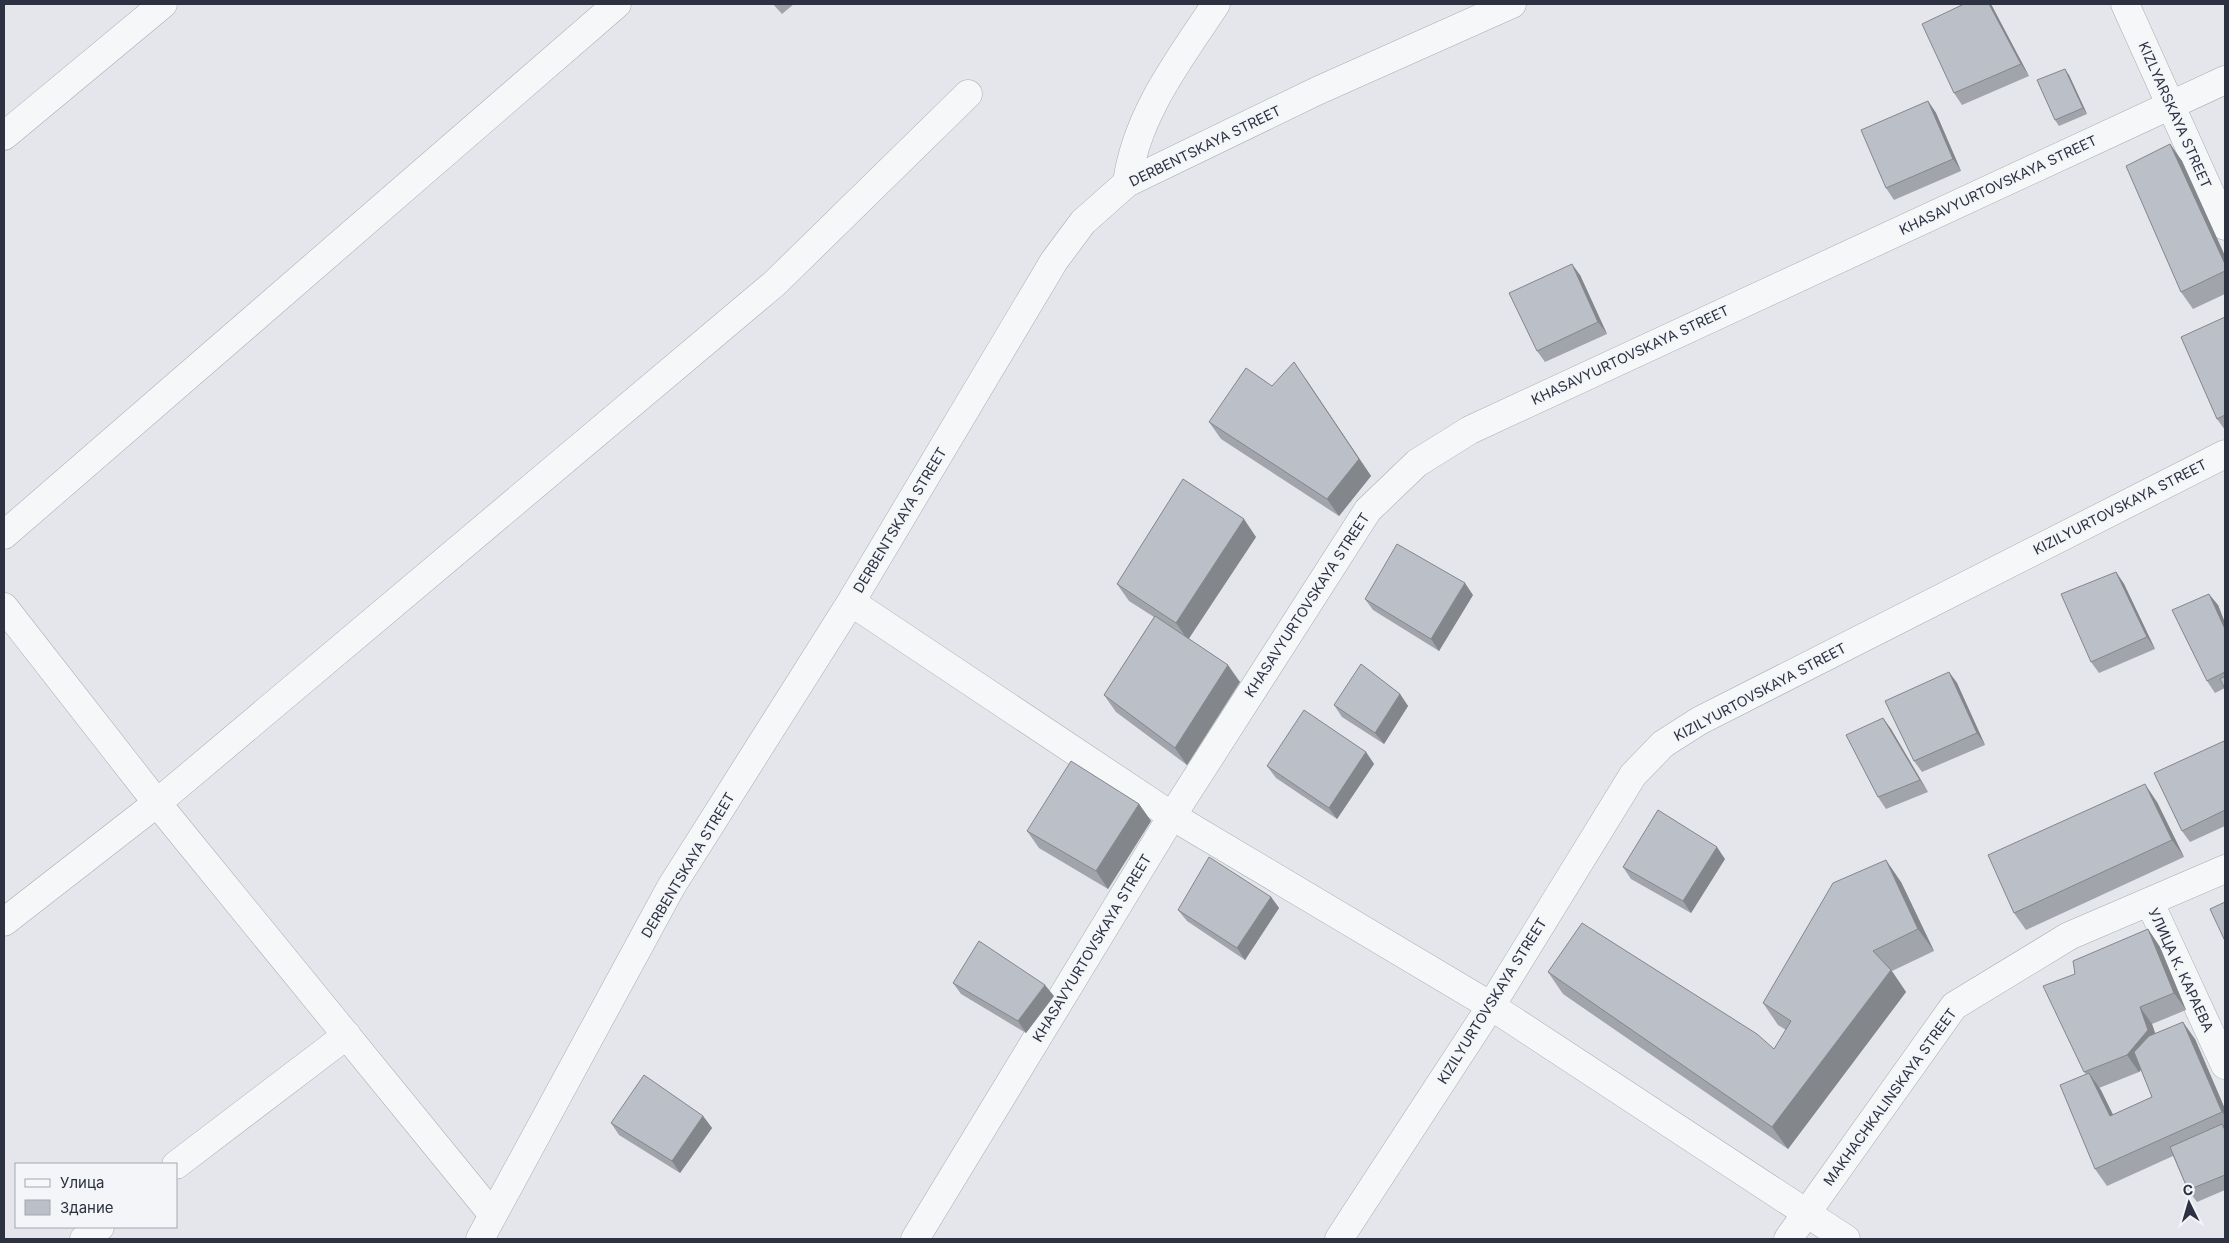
<svg xmlns="http://www.w3.org/2000/svg" width="2229" height="1243" viewBox="0 0 2229 1243" font-family="Inter,sans-serif">
  <style>
    .lines { fill: none; stroke-linecap: round; stroke-linejoin: round }
    .minor-casing { stroke: #a9acb5; stroke-width: 29 }
    .minor { stroke: #f6f7f9; stroke-width: 28 }
    .wall { fill: #a1a4ab; fill-rule: evenodd }
    .shaded-wall { fill: #83868b }
    .building { fill: #bbbfc7; stroke: #83868b }
    .labels { text-anchor: middle; stroke-width: 4; stroke-linejoin: round; paint-order: stroke }
    .street-label { font-size: 14px; fill: #2c3242; stroke: #f3f5f8 }
  </style>
  <rect width="100%" height="100%" fill="#e4e6eb"/>
  <g class="lines">
    <g class="minor-casing">
      <path id="minor" d="M2125,4L2225,226
        M4,136L163,4
        M1127,183C1136,115 1179,60 1216,4
        M4,535L617,4
        M851,602L1172,816L1491,1006L1846,1239
        M4,607L157,803L493,1215
        M2150,903L2225,1065
        M4,922L157,803L775,283L968,94
        M176,1165L347,1035
        M84,1239L100,1227
        M480,1239L671,887L851,602L1054,261L1083,222L1127,183L1317,91L1512,4
        M915,1239L1172,816L1368,510L1417,463L1470,430L2225,80
        M1339,1239L1491,1006L1633,775L1663,744L1699,721L2225,454
        M1788,1239L1954,1006L2069,936L2225,869"/>
    </g>
    <use href="#minor" class="minor"/>
  </g>
  <path class="wall" d="M773,4H794L782,14Z
    M1992,6L2029,76L1962,105L1954,93Z
    M2069,75L2087,114L2059,126L2055,120Z
    M1928,101L1936,113L1961,171L1894,200L1886,188Z
    M2170,144L2182,161L2225,256V294L2193,309L2181,292Z
    M1580,275L1607,334L1545,362L1537,351Z
    M2225,317V430L2217,419Z
    M1306,379L1371,476L1339,516L1221,439L1209,422L1272,386Z
    M1256,537L1188,639L1240,682L1187,765L1116,712L1104,695L1154,617L1129,601L1117,584Z
    M2116,572L2124,584L2155,649L2099,673L2091,662Z
    M1473,595L1439,651L1373,610L1365,599Z
    M2218,605L2225,623V689V688L2215,693L2207,681Z
    M1949,672L1957,683L1985,745L1922,772L1914,761Z
    M1400,694L1408,706L1384,744L1342,717L1334,705Z
    M1883,718L1891,729L1928,792L1886,809L1878,797Z
    M2224,741L2225,744V826L2190,842L2182,831Z
    M1366,752L1374,764L1337,819L1276,778L1267,766Z
    M2157,802L2184,857L2026,930L2014,913Z
    M1139,804L1151,821L1108,889L1039,848L1027,831Z
    M1725,859L1691,913L1631,879L1623,867Z
    M1901,882L1934,951L1892,971L1906,992L1788,1149L1563,994L1548,972L1774,1049L1786,1030L1778,1025L1763,1003Z
    M1271,897L1279,908L1245,960L1187,921L1178,910Z
    M2148,929L2160,947L2186,1010L2152,1024L2155,1033L2195,1039L2225,1109V1190L2197,1202L2188,1190L2173,1156L2107,1186L2095,1169L2086,1074L2084,1072L2075,974ZM2141,1070L2152,1097L2113,1115L2099,1088L2139,1072Z
    M953,983L1054,996L1026,1033L961,994Z
    M703,1116L712,1128L680,1173L619,1135L611,1123Z"/>
  <path class="shaded-wall" d="M1989,4H1991L1992,6L2029,76L2021,64Z
    M2065,69L2069,75L2087,114L2083,108Z
    M1928,101L1936,113L1961,171L1953,159Z
    M2170,144L2182,161L2225,256V264Z
    M1572,264L1580,275L1607,334L1598,322Z
    M1294,362L1371,476L1339,516L1327,499Z
    M1244,519L1256,537L1188,640L1176,623Z
    M2116,572L2124,584L2155,649L2147,637Z
    M1465,583L1473,595L1439,651L1431,639Z
    M2209,594L2218,605L2225,623V629Z
    M1228,665L1240,682L1187,765L1175,748Z
    M1949,672L1957,683L1985,745L1977,733Z
    M1400,694L1408,706L1384,744L1375,733Z
    M1883,718L1891,729L1928,792L1920,780Z
    M1366,752L1374,764L1337,819L1329,808Z
    M2145,784L2157,802L2184,857L2172,840Z
    M1139,804L1151,821L1108,889L1096,871Z
    M1717,847L1725,859L1691,913L1683,901Z
    M1886,860L1901,882L1934,951L1918,929Z
    M1271,897L1279,908L1245,960L1237,948Z
    M2148,929L2160,947L2186,1010L2174,993Z
    M1891,970L1906,992L1788,1149L1772,1127Z
    M1045,985L1054,996L1026,1033L1018,1021Z
    M2140,1007L2152,1024L2160,1047L2139,1072L2127,1055Z
    M2183,1022L2195,1039L2225,1109V1116L2222,1112Z
    M2089,1073L2101,1090L2122,1133L2110,1116Z
    M703,1116L712,1128L680,1173L672,1161Z"/>
  <path class="building" d="M1964,4H1989L2021,64L1954,93L1922,24Z
    M2065,69L2083,108L2055,120L2037,80Z
    M1928,101L1953,159L1886,188L1861,130Z
    M2170,144L2225,264V271L2181,292L2126,166Z
    M1572,264L1598,322L1537,351L1509,293Z
    M2225,317V415L2217,419L2181,337Z
    M1294,362L1359,459L1327,499L1209,422L1246,368L1272,386Z
    M1183,479L1244,519L1176,623L1117,584Z
    M1397,544L1465,583L1431,639L1365,599Z
    M2116,572L2147,637L2091,662L2061,594Z
    M2209,594L2225,629V672L2207,681L2172,610Z
    M1155,616L1228,665L1175,748L1104,695Z
    M1361,664L1400,694L1375,733L1334,705Z
    M1949,672L1977,733L1914,761L1885,701Z
    M2225,676V689L2220,679Z
    M1304,710L1366,752L1329,808L1267,766Z
    M1883,718L1920,780L1878,797L1846,735Z
    M2224,741L2225,745V810L2182,831L2154,773Z
    M1071,761L1139,804L1096,871L1027,831Z
    M2145,784L2172,840L2014,913L1988,855Z
    M1658,810L1717,847L1683,901L1623,867Z
    M1209,857L1271,897L1237,948L1178,910Z
    M1886,860L1918,929L1873,951L1891,970L1772,1127L1548,972L1582,923L1757,1034L1774,1049L1791,1021L1763,1003L1833,883Z
    M2225,902V941L2210,909Z
    M2148,929L2174,993L2140,1007L2148,1030L2127,1055L2084,1072L2043,986L2075,974L2073,961Z
    M979,941L1045,985L1018,1021L953,983Z
    M2183,1022L2222,1112L2095,1169L2060,1085L2089,1073L2110,1116L2152,1097L2134,1052L2149,1036Z
    M644,1075L703,1116L672,1161L611,1123Z
    M2222,1124L2225,1130V1175L2188,1190L2170,1147Z"/>
  <g class="labels">
    <g class="street-label">
      <text transform="translate(2175 115) rotate(66)" y="5">KIZLYARSKAYA STREET</text>
      <text transform="translate(1205 146) rotate(-26)" y="5">DERBENTSKAYA STREET</text>
      <text transform="translate(1998 185) rotate(-25)" y="5">KHASAVYURTOVSKAYA STREET</text>
      <text transform="translate(1630 355) rotate(-25)" y="5">KHASAVYURTOVSKAYA STREET</text>
      <text transform="translate(2120 507) rotate(-27)" y="5">KIZILYURTOVSKAYA STREET</text>
      <text transform="translate(900 520) rotate(-59)" y="5">DERBENTSKAYA STREET</text>
      <text transform="translate(1307 605) rotate(-57)" y="5">KHASAVYURTOVSKAYA STREET</text>
      <text transform="translate(1760 692) rotate(-28)" y="5">KIZILYURTOVSKAYA STREET</text>
      <text transform="translate(688 865) rotate(-59)" y="5">DERBENTSKAYA STREET</text>
      <text transform="translate(1092 948) rotate(-59)" y="5">KHASAVYURTOVSKAYA STREET</text>
      <text transform="translate(2181 970) rotate(65)" y="5">УЛИЦА К. КАРАЕВА</text>
      <text transform="translate(1492 1001) rotate(-58)" y="5">KIZILYURTOVSKAYA STREET</text>
      <text transform="translate(1890 1097) rotate(-54)" y="5">MAKHACHKALINSKAYA STREET</text>
    </g>
  </g>
  <rect width="2229" height="1243" fill="none" stroke="#2c3242" stroke-width="10"/>
  <rect x="15" y="1163" width="162" height="65" fill="#f3f5f8" stroke="#a3a7af"/>
  <rect x="25" y="1179" width="25" height="8" fill="#f6f7f9" stroke="#a3a7af"/>
  <text x="60" y="1188" font-size="15" fill="#2c3242">Улица</text>
  <rect x="25" y="1200" width="25" height="15" fill="#bbbfc7" stroke="#a3a7af"/>
  <text x="60" y="1213" font-size="15" fill="#2c3242">Здание</text>
  <g transform="translate(2189 1203) rotate(355)" stroke="#f3f5f8" stroke-width="4" paint-order="stroke">
  <path d="M0-4L9 19L0 12L-9 19Z" fill="#2c3242"/>
  <text y="-8" font-size="14" font-weight="bold" text-anchor="middle" fill="#2c3242">С</text>
  </g>
</svg>
